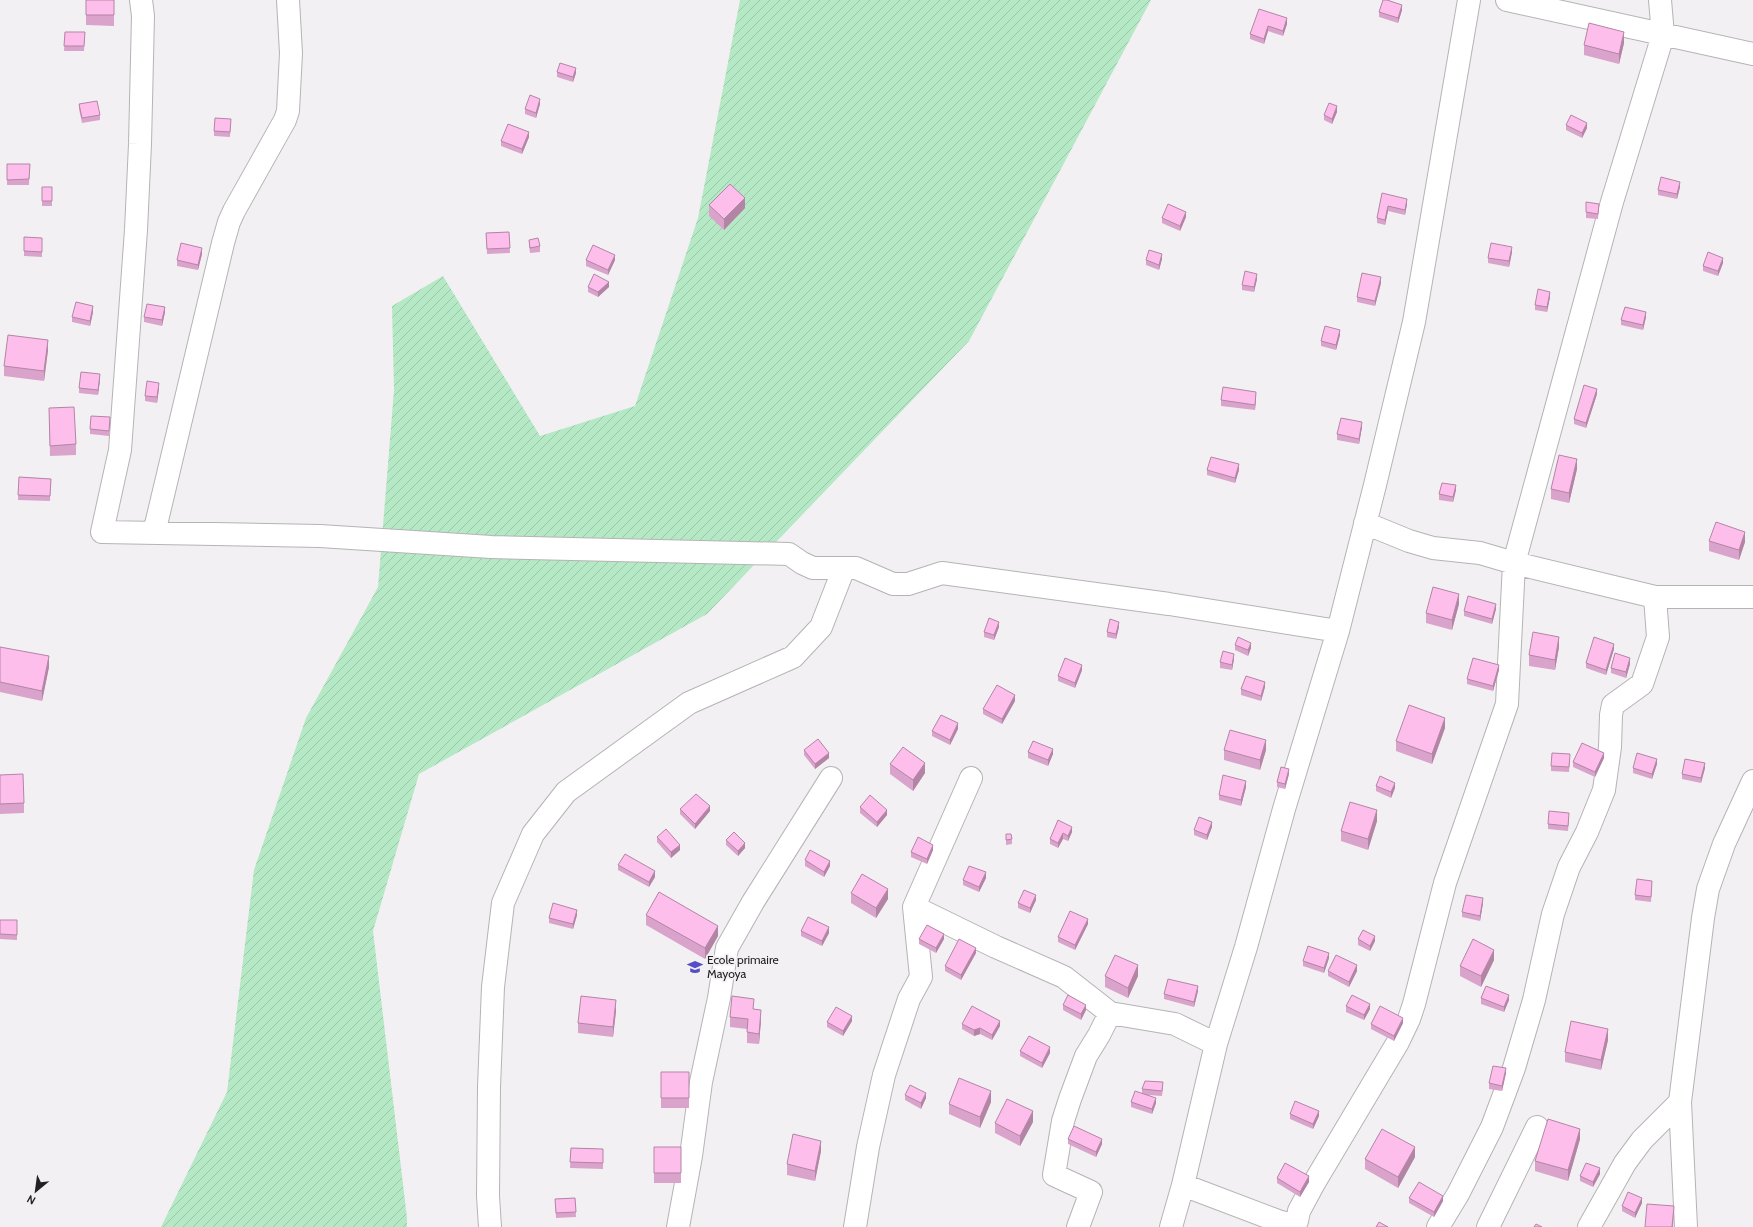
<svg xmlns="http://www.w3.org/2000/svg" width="1753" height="1227" viewBox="0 0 1753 1227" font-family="Cabin,sans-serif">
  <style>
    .garden { fill: url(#garden-furrows) }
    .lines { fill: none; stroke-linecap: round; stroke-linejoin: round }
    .minor-casing { stroke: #b6b3b6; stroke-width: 24 }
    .minor { stroke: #fff; stroke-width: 22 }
    .wall { fill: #daa3cb }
    .shaded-wall { fill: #b285a5 }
    .building { fill: #febeec; stroke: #b285a5 }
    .labels { text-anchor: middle; stroke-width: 3.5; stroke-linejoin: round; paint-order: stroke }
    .poi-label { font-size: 12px; fill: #222122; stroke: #f3f0f3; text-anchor: start }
  </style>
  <defs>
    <pattern id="garden-furrows" width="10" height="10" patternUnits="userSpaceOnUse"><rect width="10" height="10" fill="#b5e8c4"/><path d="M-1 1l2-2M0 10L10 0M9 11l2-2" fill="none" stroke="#9bc7a8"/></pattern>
  </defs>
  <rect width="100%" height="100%" fill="#f3f0f3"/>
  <path class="garden" d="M740,0H1151L969,341L707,614L419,774L373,931L407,1218V1227H161L227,1092L254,870L306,718L378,587L394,390L392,306L443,276L540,436L635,406L698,218Z"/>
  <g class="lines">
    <g class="minor-casing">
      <path id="minor" d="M141,0L143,16L140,144L136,230L120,450L102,532L320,536L491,547L789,554L802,563L813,568H856L893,584H908L942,573L1169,604L1338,631
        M1507,0L1753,54
        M1365,523L1409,541L1433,548L1480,553L1514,563L1655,597H1753
        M154,533L223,243L229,222L234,211L285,120L288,111L291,53L288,0
        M914,907L996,947L1064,977L1110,1013L1175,1024L1216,1044
        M1183,1185L1278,1221L1289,1224L1297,1221
        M1297,1221L1299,1211L1314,1183L1398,1042L1409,1019L1414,1004L1445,883L1507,704L1514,563L1612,202L1663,35L1660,0
        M490,1227L488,1196L489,1087L493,987L503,903L533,834L566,792L689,703L793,657L821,627L844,568
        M678,1227L691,1156L701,1082L719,998L727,948L753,902L831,778
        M855,1227L868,1147L884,1075L909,999L921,977L914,907L971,778
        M1078,1227L1091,1192L1054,1175L1063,1121L1070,1099L1086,1056L1099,1035L1110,1013
        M1171,1227L1183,1185L1216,1044L1246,947L1284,809L1338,631L1375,485L1414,322L1469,0
        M1438,1227L1458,1194L1492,1127L1514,1068L1534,1000L1553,914L1569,867L1587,832L1604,790L1610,747L1611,715L1613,705L1642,684L1658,637L1655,597
        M1488,1227L1537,1127
        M1589,1227L1625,1163L1642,1140L1680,1102
        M1686,1227L1680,1102L1703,918L1708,889L1724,844L1753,781"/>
    </g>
    <use href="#minor" class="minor"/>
  </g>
  <path class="wall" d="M114,0V26L86,25V15Z
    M1402,10L1398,23L1379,17V12Z
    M1287,18V24L1283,36L1268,31L1264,44L1250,39V34Z
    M65,32H85L84,51H64Z
    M1624,43L1619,64L1584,55V45Z
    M557,72L576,73L573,82L557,77Z
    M79,104L100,115V120L82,123L79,109Z
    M540,104L536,118L525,114V109Z
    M1337,112L1332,124L1324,120V115Z
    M231,124L230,137L214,136V131Z
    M1566,125L1587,128L1582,138L1566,130Z
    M529,137L522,154L501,146V141Z
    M7,164H30L29,185H7Z
    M42,187H52V206H42Z
    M1680,187L1677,199L1658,195V190Z
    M1382,193L1407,204L1405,215L1388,211L1385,225L1377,223V218Z
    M709,205L745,208L724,230L709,216Z
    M1599,209L1598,219L1586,218V212Z
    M1186,217L1180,231L1162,223V218Z
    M509,232L510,253L487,254L486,233Z
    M24,237L42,243V257L24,256Z
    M529,240L540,246V252L530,253L529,245Z
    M1512,252L1509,267L1488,263V258Z
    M202,254L198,270L177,266V260Z
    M1162,259L1159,270L1146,265V260Z
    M586,260H615L608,275L586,266Z
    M1723,263L1718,276L1703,271V266Z
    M1257,279L1254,292L1242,290V285Z
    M1381,283L1375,306L1357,302V297Z
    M588,287H609L598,297L588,292Z
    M1550,297L1547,312L1535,310V305Z
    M93,312L90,326L72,322V317Z
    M165,312L162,326L144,322V317Z
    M1646,317L1643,330L1621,325V320Z
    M1340,335L1336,350L1321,346V341Z
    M48,350L44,381L4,376V366Z
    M100,380L98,395L79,393V388Z
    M159,388L157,403L145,401V396Z
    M1597,394L1586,428L1574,424V419Z
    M1256,397L1255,410L1221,406V400Z
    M49,408L76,444V455L50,456Z
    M110,422L109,436L90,434V429Z
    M1362,427L1359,444L1337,440V434Z
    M1577,469L1569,503L1551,499V489Z
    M1207,470H1239L1235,483L1207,475Z
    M19,477L51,479L50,501L18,500Z
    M1456,490L1453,502L1439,500V494Z
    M1709,541L1745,542L1739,560L1709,551Z
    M1459,604L1452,630L1426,623V613Z
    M1496,609L1492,624L1464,616V611Z
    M999,627L994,640L984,637V632Z
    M1119,627L1116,639L1107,637V632Z
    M1235,645L1251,648L1248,656L1235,650Z
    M0,647L49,667L42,701L0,692Z
    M1559,647L1555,670L1529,666V655Z
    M1614,649L1606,675L1586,668V663Z
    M1234,659L1232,670L1220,668V662Z
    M1630,664L1626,678L1611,673V668Z
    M1082,670L1075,688L1058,681V676Z
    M1499,670L1493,691L1467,684V679Z
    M1265,687L1261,701L1241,695V689Z
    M1015,701L1002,724L983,714V709Z
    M1445,728L1432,764L1396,751V741Z
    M958,729L950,745L932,736V731Z
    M804,750L829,758L815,769L804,755Z
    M1224,750H1266L1260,770L1224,760Z
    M1028,752L1053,754L1048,766L1028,758Z
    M1604,758L1595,777L1573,767V762Z
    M1570,759L1569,772L1551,771V766Z
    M890,764L925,773L913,791L890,774Z
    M1657,764L1652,779L1633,773V768Z
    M1705,768L1701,783L1682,779V774Z
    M1289,774L1285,789L1277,787V782Z
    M0,775L24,803V813L0,814Z
    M1376,786L1395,788L1391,798L1376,791Z
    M1246,787L1241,806L1219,800V795Z
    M860,807L887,815L877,827L860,813Z
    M680,809L710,811L695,829L680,814Z
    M1569,819L1568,831L1548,829V824Z
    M1058,820L1072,832L1068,841L1063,839L1058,848L1050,844V839Z
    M1377,821L1368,850L1341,841V831Z
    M1212,827L1207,840L1194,835V830Z
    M1006,834L1012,839V844L1006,845Z
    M657,837L680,850L671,858L657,842Z
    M726,840L745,848L738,856L726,845Z
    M933,850L927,864L911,857V852Z
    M805,860L830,866L824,877L805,866Z
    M618,865L655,877L649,887L618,870Z
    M986,878L979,892L963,885V880Z
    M1652,886L1651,902L1635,900V895Z
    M851,893L888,899L876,918L851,903Z
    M1036,900L1030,913L1018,908V903Z
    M1483,903L1480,921L1462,917V912Z
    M577,915L573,929L549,923V918Z
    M646,915L718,936L705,959L646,925Z
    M0,920H17V940L0,939Z
    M1088,924L1075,950L1058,942V937Z
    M801,931L829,933L822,946L801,936Z
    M919,939H944L936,953L919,944Z
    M1358,939L1375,941L1370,951L1358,945Z
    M976,953L961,980L945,971V966Z
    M1329,958L1324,973L1303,966V961Z
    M1494,960L1481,987L1460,976V966Z
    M1328,971H1357L1349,987L1328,976Z
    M1105,976H1138L1128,998L1105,987Z
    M1198,991L1194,1007L1164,999V994Z
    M1481,998L1509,1000L1504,1012L1481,1004Z
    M1063,1005L1086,1010L1081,1020L1063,1010Z
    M1346,1006L1370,1009L1364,1020L1346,1012Z
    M754,1009L761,1020L759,1044L747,1043V1029L730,1027V1017Z
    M616,1011L613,1037L578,1033V1023Z
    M852,1021L843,1036L827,1027V1022Z
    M1403,1023L1394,1041L1371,1029V1024Z
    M962,1024L1000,1026L992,1040L980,1034L974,1036L962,1029Z
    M1608,1040L1601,1070L1565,1062V1052Z
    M1020,1051L1050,1053L1042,1068L1020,1056Z
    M661,1072H689V1108H661Z
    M1506,1073L1502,1091L1489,1089V1083Z
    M1163,1088L1162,1096L1148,1095L1156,1103L1152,1114L1131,1107V1102L1142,1093V1089Z
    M905,1095L926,1098L921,1109L905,1100Z
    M991,1102L980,1128L949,1114V1104Z
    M1290,1114L1319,1116L1313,1129L1290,1119Z
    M1033,1122L1020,1146L995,1133V1123Z
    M1068,1139L1102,1144L1096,1157L1068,1144Z
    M1580,1139L1568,1181L1535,1171V1161Z
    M654,1147H681V1183H654Z
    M571,1148L603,1149V1169L570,1168Z
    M821,1151L815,1181L787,1175V1164Z
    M1415,1157L1398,1188L1365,1169V1159Z
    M1600,1174L1593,1187L1580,1181V1176Z
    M1277,1178L1309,1182L1300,1197L1277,1183Z
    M575,1198L576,1217L556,1218L555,1199Z
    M1409,1198L1443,1201L1434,1217L1409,1203Z
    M1642,1203L1635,1218L1622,1211V1206Z"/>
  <path class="shaded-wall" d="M1402,5V10L1398,23V18Z
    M1287,18V24L1283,36V31Z
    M1268,26V31L1264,44V39Z
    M1624,32V43L1619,64V54Z
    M576,68V73L573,82V77Z
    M540,99V104L536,118V113Z
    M1337,106V112L1332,124V119Z
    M1587,123V128L1582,138V133Z
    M529,132V137L522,154V149Z
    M1680,182V187L1677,199V194Z
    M745,198V208L724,230V219Z
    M1407,199V204L1405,215V210Z
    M1388,206V211L1385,225V220Z
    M1186,212V217L1180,231V226Z
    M1512,247V252L1509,267V261Z
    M202,248V254L198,270V265Z
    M1162,254V259L1159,270V265Z
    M615,255V260L608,275V270Z
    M1723,258V263L1718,276V271Z
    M1257,274V279L1254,292V287Z
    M1381,277V283L1375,306V301Z
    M609,282V287L598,297V292Z
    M1550,292V297L1547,312V307Z
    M93,306V312L90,326V321Z
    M165,307V312L162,326V320Z
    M1646,312V317L1643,330V325Z
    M1340,330V335L1336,350V345Z
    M48,340V350L44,381V371Z
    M100,374V380L98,395V390Z
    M159,383V388L157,403V397Z
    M1597,389V394L1586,428V423Z
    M1256,392V397L1255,410V405Z
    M1362,422V427L1359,444V439Z
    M1577,459V469L1569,503V493Z
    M1239,464V470L1235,483V478Z
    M1456,485V490L1453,502V497Z
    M1745,532V542L1739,560V550Z
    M1459,594V604L1452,630V620Z
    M1496,604V609L1492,624V619Z
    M999,622V627L994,640V635Z
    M1119,622V627L1116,639V634Z
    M1559,637V647L1555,670V660Z
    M1251,643V648L1248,656V650Z
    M1614,644V649L1606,675V670Z
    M1234,654V659L1232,670V665Z
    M49,656V667L42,701V691Z
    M1630,658V664L1626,678V672Z
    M1082,665V670L1075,688V683Z
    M1499,665V670L1493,691V686Z
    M1265,682V687L1261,701V696Z
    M1015,695V701L1002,724V719Z
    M1445,718V728L1432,764V754Z
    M958,723V729L950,745V740Z
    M1266,740V750L1260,770V760Z
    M1053,749V754L1048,766V760Z
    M829,753V758L815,769V764Z
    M1604,753V758L1595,777V772Z
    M1657,759V764L1652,779V774Z
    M925,763V773L913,791V780Z
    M1705,763V768L1701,783V778Z
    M1289,769V774L1285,789V784Z
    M1246,781V787L1241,806V800Z
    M1395,783V788L1391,798V792Z
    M710,806V811L695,829V824Z
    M887,810V815L877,827V822Z
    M1377,810V821L1368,850V839Z
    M1212,822V827L1207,840V835Z
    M1072,827V832L1068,841V836Z
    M1063,833V839L1058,848V843Z
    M745,843V848L738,856V851Z
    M680,845V850L671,858V852Z
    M933,845V850L927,864V859Z
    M830,861V866L824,877V872Z
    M655,871V877L649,887V882Z
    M986,872V878L979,892V887Z
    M888,889V899L876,918V908Z
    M1036,895V900L1030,913V908Z
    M1483,898V903L1480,921V916Z
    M577,910V915L573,929V924Z
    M1088,919V924L1075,950V945Z
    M718,926V936L705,959V948Z
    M829,927V933L822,946V941Z
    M944,934V939L936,953V948Z
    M1375,936V941L1370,951V946Z
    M976,948V953L961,980V975Z
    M1494,950V960L1481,987V976Z
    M1329,953V958L1324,973V968Z
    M1138,965V976L1128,998V988Z
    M1357,965V971L1349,987V982Z
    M1198,986V991L1194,1007V1002Z
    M1509,995V1000L1504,1012V1007Z
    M616,1000V1011L613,1037V1027Z
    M1370,1004V1009L1364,1020V1015Z
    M1086,1005V1010L1081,1020V1014Z
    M761,1010V1020L759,1044V1034Z
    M852,1016V1021L843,1036V1031Z
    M1403,1018V1023L1394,1041V1036Z
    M1000,1021V1026L992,1040V1035Z
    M980,1028V1034L974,1036V1030Z
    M1608,1029V1040L1601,1070V1060Z
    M1050,1047V1053L1042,1068V1063Z
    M1506,1068V1073L1502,1091V1086Z
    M991,1091V1102L980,1128V1117Z
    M926,1093V1098L921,1109V1103Z
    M1156,1098V1103L1152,1114V1109Z
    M1033,1111V1122L1020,1146V1136Z
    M1319,1111V1116L1313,1129V1124Z
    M1580,1129V1139L1568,1181V1170Z
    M1102,1139V1144L1096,1157V1152Z
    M821,1141V1151L815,1181V1171Z
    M1415,1147V1157L1398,1188V1177Z
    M1600,1168V1174L1593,1187V1182Z
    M1309,1176V1182L1300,1197V1192Z
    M1443,1196V1201L1434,1217V1212Z
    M1642,1198V1203L1635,1218V1213Z
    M1674,1206L1673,1227H1672Z"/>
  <path class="building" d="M86,0H114V15H86Z
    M1383,0H1387L1402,5L1398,18L1379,12Z
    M1259,9L1287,18L1283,31L1268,26L1264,39L1250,34Z
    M1589,23L1624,32L1619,54L1584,45Z
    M65,32H85L84,46H64Z
    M560,63L576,68L573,77L557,72Z
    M530,95L540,99L536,113L525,109Z
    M97,101L100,115L82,118L79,104Z
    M1329,103L1337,106L1332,119L1324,115Z
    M1571,115L1587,123L1582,133L1566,125Z
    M215,118L231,119L230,132L214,131Z
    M508,124L529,132L522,149L501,141Z
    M7,164H30L29,179L7,180Z
    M1661,177L1680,182L1677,194L1658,190Z
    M730,184L745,198L724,219L709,205Z
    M42,187H52V201H42Z
    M1382,193L1407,199L1405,210L1388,206L1385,220L1377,218Z
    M1586,202L1599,204L1598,214L1586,212Z
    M1168,204L1186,212L1180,226L1162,218Z
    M509,232L510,248L487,249L486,233Z
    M24,237L42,238V252L24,251Z
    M538,238L540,246L530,248L529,240Z
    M181,243L202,248L198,265L177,260Z
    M1491,243L1512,247L1509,261L1488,258Z
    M593,245L615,255L608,270L586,260Z
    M1149,250L1162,254L1159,265L1146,260Z
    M1708,252L1723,258L1718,271L1703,266Z
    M1245,271L1257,274L1254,287L1242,285Z
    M1362,273L1381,277L1375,301L1357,297Z
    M594,274L609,282L598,292L588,287Z
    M1538,289L1550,292L1547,307L1535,305Z
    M76,302L93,306L90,321L72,317Z
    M147,304L165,307L162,320L144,317Z
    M1625,307L1646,312L1643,325L1621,320Z
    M1325,326L1340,330L1336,345L1321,341Z
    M8,335L48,340L44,371L4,366Z
    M81,372L100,374L98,390L79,388Z
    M147,381L159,383L157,397L145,396Z
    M1584,385L1597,389L1586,423L1574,419Z
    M1223,387L1256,392L1255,405L1221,400Z
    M74,407L76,444L50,446L49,408Z
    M91,416L110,417L109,431L90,429Z
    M1341,418L1362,422L1359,439L1337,434Z
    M1559,455L1577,459L1569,493L1551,489Z
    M1211,457L1239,464L1235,478L1207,470Z
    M19,477L51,479L50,496L18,495Z
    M1442,483L1456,485L1453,497L1439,494Z
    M1716,522L1745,532L1739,550L1709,541Z
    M1433,587L1459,594L1452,620L1426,613Z
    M1468,596L1496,604L1492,619L1464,611Z
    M989,618L999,622L994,635L984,632Z
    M1110,619L1119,622L1116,634L1107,632Z
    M1533,632L1559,637L1555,660L1529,655Z
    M1238,637L1251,643L1248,650L1235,645Z
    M1594,637L1614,644L1606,670L1586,663Z
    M0,647L49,656L42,691L0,682Z
    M1223,651L1234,654L1232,665L1220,662Z
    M1615,653L1630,658L1626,672L1611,668Z
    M1065,658L1082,665L1075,683L1058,676Z
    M1473,658L1499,665L1493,686L1467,679Z
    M1246,676L1265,682L1261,696L1241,689Z
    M997,685L1015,695L1002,719L983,709Z
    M1409,705L1445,718L1432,754L1396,741Z
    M941,715L958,723L950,740L932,731Z
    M1230,730L1266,740L1260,760L1224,750Z
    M818,739L829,753L815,764L804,750Z
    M1033,741L1053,749L1048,760L1028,752Z
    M1582,743L1604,753L1595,772L1573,762Z
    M903,747L925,763L913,780L890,764Z
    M1552,753L1570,754L1569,767L1551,766Z
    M1637,753L1657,759L1652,774L1633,768Z
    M1685,759L1705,763L1701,778L1682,774Z
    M1281,767L1289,769L1285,784L1277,782Z
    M23,774L24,803L0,804V775Z
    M1223,775L1246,781L1241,800L1219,795Z
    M1380,776L1395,783L1391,792L1376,786Z
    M696,794L710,806L695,824L680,809Z
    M870,795L887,810L877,822L860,807Z
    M1350,802L1377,810L1368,839L1341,831Z
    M1549,811L1569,813L1568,826L1548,824Z
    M1199,817L1212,822L1207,835L1194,830Z
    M1058,820L1072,827L1068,836L1063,833L1058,843L1050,839Z
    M666,829L680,845L671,852L657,837Z
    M734,832L745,843L738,851L726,840Z
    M1006,834H1011L1012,839L1006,840Z
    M918,837L933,845L927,859L911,852Z
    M810,850L830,861L824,872L805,860Z
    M625,854L655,871L649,882L618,865Z
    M969,866L986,872L979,887L963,880Z
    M862,874L888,889L876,908L851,893Z
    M1637,879L1652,881L1651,897L1635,895Z
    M1024,890L1036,895L1030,908L1018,903Z
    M659,892L718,926L705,948L646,915Z
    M1466,895L1483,898L1480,916L1462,912Z
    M553,903L577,910L573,924L549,918Z
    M1070,911L1088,919L1075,945L1058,937Z
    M808,917L829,927L822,941L801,931Z
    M0,920H17V935L0,934Z
    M927,925L944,934L936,948L919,939Z
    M1363,930L1375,936L1370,946L1358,939Z
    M959,939L976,948L961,975L945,966Z
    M1473,939L1494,950L1481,976L1460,966Z
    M1308,946L1329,953L1324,968L1303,961Z
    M1115,955L1138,965L1128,988L1105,976Z
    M1336,955L1357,965L1349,982L1328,971Z
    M1168,979L1198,986L1194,1002L1164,994Z
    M1486,986L1509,995L1504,1007L1481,998Z
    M1068,995L1086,1005L1081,1014L1063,1005Z
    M1352,995L1370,1004L1364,1015L1346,1006Z
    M581,996L616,1000L613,1027L578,1023Z
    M732,996L754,999L753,1009L761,1010L759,1034L747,1032L748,1019L730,1017Z
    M972,1006L1000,1021L992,1035L980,1028L974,1030L962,1024Z
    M1380,1006L1403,1018L1394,1036L1371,1024Z
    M836,1007L852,1016L843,1031L827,1022Z
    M1571,1021L1608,1029L1601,1060L1565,1052Z
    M1029,1036L1050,1047L1042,1063L1020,1051Z
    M1493,1066L1506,1068L1502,1086L1489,1083Z
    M661,1072H689V1098H661Z
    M959,1078L991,1091L980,1117L949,1104Z
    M1145,1081L1163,1082L1162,1091L1142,1089Z
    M910,1085L926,1093L921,1103L905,1095Z
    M1135,1091L1156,1098L1152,1109L1131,1102Z
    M1007,1099L1033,1111L1020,1136L995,1123Z
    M1295,1101L1319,1111L1313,1124L1290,1114Z
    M1548,1119L1580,1129L1568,1170L1535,1161Z
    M1074,1126L1102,1139L1096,1152L1068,1139Z
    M1382,1129L1415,1147L1398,1177L1365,1159Z
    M793,1134L821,1141L815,1171L787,1164Z
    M654,1147H681V1173H654Z
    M571,1148L603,1149V1163L570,1162Z
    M1285,1163L1309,1176L1300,1192L1277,1178Z
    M1586,1163L1600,1168L1593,1182L1580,1176Z
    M1419,1182L1443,1196L1434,1212L1409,1198Z
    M1628,1192L1642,1198L1635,1213L1622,1206Z
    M575,1198L576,1212L556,1213L555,1199Z
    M1647,1204L1674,1206L1672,1227H1645Z
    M1379,1222L1388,1227H1376Z
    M1536,1224L1542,1227H1534Z"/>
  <defs>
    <g id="school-bare" transform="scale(1.2)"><path d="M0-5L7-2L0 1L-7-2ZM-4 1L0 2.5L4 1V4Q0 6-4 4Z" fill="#544fc6" stroke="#f3f0f3" stroke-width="2.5" paint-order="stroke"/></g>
  </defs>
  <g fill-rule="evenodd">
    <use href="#school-bare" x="695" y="967"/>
  </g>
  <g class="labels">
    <g class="poi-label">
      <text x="707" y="964">Ecole primaire<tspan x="707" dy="14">Mayoya</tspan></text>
    </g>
  </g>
  <g transform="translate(36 1191) rotate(209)" stroke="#f3f0f3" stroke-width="3" paint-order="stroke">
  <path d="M0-3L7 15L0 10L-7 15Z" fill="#222122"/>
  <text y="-6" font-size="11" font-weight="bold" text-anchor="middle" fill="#222122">N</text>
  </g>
</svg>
